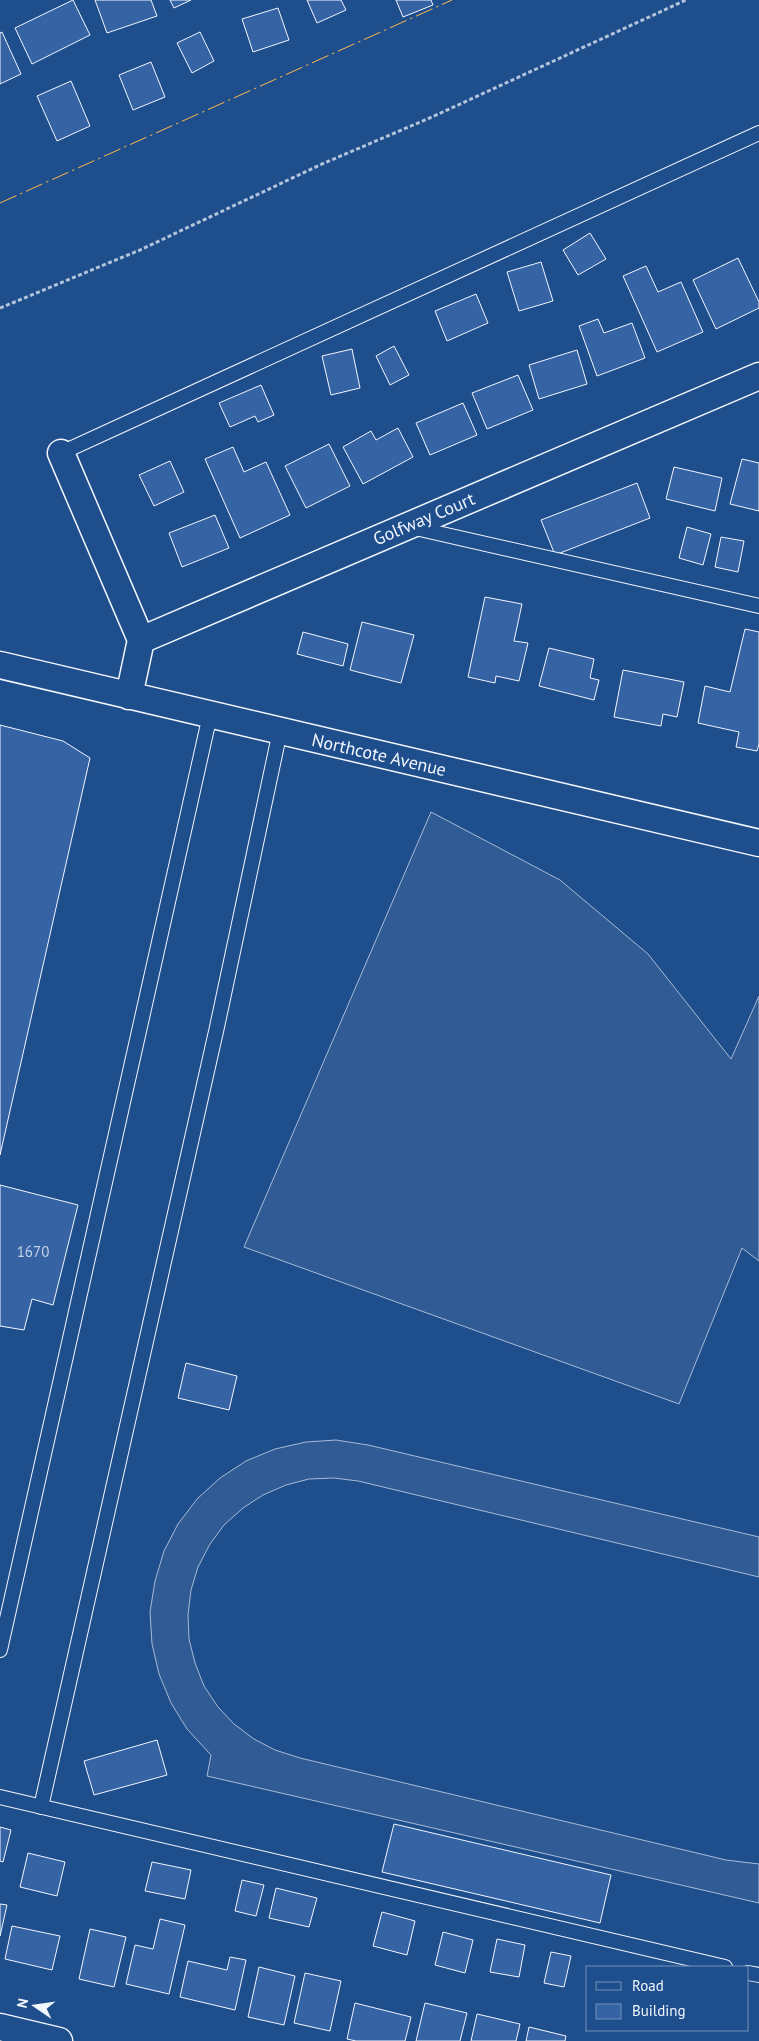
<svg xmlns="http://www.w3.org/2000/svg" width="759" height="2041" viewBox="0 0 759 2041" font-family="'PT Sans',sans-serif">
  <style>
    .built { fill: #305b95; stroke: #a8bbd7 }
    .building { fill: #3563a3; stroke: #f2f6ff }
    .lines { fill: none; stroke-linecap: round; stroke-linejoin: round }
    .lane-casing { stroke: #f2f6ff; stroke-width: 16 }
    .street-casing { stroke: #f2f6ff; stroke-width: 29 }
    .path { stroke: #b3c4dc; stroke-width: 3; stroke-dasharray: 4 2.5; stroke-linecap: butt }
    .lane { stroke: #1f4e8c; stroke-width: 14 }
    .street { stroke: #1f4e8c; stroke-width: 26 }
    .power { stroke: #ffb74d; stroke-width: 1; stroke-dasharray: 18 4 2.5 4; stroke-linecap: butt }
    .labels { text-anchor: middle; stroke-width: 4; stroke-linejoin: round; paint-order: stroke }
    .number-label { font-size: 15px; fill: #c3d1e8 }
    .street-label { font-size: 18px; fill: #f2f6ff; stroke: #1f4e8c }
  </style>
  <rect width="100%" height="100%" fill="#1f4e8c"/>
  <path class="built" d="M431,812L560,880L648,954L731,1059L759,996V1261L742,1248L679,1404L244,1247Z
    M336,1440L368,1445L759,1537V1577L358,1481L334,1478L309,1479L286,1485L263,1495L243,1508L224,1525L210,1544L198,1567L191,1590L188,1615L189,1639L195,1663L204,1686L218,1707L234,1724L254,1739L275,1750L300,1758L726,1860L759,1864V1903L207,1776L211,1755L187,1729L171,1703L159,1674L152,1644L150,1612L155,1581L164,1551L178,1524L197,1499L220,1478L246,1461L275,1449L306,1442Z"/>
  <path class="building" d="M73,0L90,35L32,64L15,28Z
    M95,0H151L157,16L107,33Z
    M170,0H191L174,8Z
    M307,0H341L346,10L317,23Z
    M396,0H431L433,5L403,17Z
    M278,8L289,40L253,52L242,19Z
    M2,32L21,74L0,84V33Z
    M200,32L214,61L192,73L177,43Z
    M151,62L165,97L133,110L119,75Z
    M71,81L90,126L57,141L37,96Z
    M590,233L606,259L578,275L563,250Z
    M738,258L759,302V308L716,329L693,280Z
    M541,262L553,301L519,311L507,272Z
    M646,266L658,292L681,282L703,332L657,352L623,276Z
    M476,294L488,323L447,341L435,311Z
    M598,319L604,333L632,323L645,358L597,376L579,326Z
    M394,346L409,375L390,385L376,356Z
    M352,349L360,388L331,395L322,356Z
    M577,350L587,384L539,399L529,365Z
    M518,375L533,410L487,429L472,393Z
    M261,385L274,415L258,422L255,416L230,427L219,403Z
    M463,403L477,435L430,455L416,423Z
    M398,428L413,457L363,484L343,447L371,431L376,440Z
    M329,444L350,486L306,508L285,466Z
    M233,447L244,472L266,462L290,515L240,538L205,459Z
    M742,459L759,463V511L730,504Z
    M170,461L184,492L154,506L139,475Z
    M674,467L722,478L715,511L666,499Z
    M637,483L650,518L555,555L541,520Z
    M215,515L229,548L182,567L169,533Z
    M687,527L711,534L703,565L679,558Z
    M721,537L744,541L738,572L715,567Z
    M485,597L522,604L514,641L528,643L519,681L496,676L495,683L468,677Z
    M362,622L414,635L401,683L350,670Z
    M745,629L759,632V744L757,751L736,747L739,732L698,723L705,686L730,692Z
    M303,632L348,644L343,666L297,654Z
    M549,648L594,659L590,678L599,680L594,700L539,686Z
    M623,670L684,682L677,717L663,714L661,726L614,717Z
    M0,725L63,741L90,758L0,1155Z
    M0,1185L78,1205L53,1305L32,1299L24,1330L0,1326Z
    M186,1363L237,1376L229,1410L178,1398Z
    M157,1740L167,1775L94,1795L84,1761Z
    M394,1824L611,1875L600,1923L382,1872Z
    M0,1827L11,1830L3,1862L0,1861Z
    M28,1853L65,1862L57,1896L20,1887Z
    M152,1862L191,1870L185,1899L145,1891Z
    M242,1880L264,1885L256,1916L235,1911Z
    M276,1888L317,1898L309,1927L269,1918Z
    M0,1904L7,1905L0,1936Z
    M382,1912L415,1921L407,1955L373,1946Z
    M160,1919L185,1925L169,1994L126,1984L135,1945L153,1949Z
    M12,1926L60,1936L52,1970L5,1959Z
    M90,1929L126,1937L114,1987L79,1979Z
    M443,1932L473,1940L465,1973L435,1965Z
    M497,1939L525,1945L519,1977L490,1972Z
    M551,1952L571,1956L564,1987L544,1983Z
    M230,1957L246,1960L235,2010L180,1997L188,1961L227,1970Z
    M259,1967L295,1976L284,2025L248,2017Z
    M305,1973L341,1981L330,2031L294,2023Z
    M355,2003L411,2017L405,2041H356L347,2039Z
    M425,2003L467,2013L460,2041H416Z
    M477,2014L520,2024L516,2041H471Z
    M529,2027L566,2036L565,2041H526Z"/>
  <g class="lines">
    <g class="lane-casing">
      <path id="lane" d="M61,453L759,133
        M411,527L759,606
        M0,1650L210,715
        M0,1797L725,1967
        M41,1807L217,1027L280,731
        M748,1973L759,1975"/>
    </g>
    <g class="street-casing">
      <path id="street" d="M61,453L141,640
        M0,665L759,843
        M129,696L141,640L759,376
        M0,2027L59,2041"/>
    </g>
    <path class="path" d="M0,308L140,250L322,164L432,117L686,0"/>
    <use href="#lane" class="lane"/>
    <use href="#street" class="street"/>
    <path class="power" d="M0,203L452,0"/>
  </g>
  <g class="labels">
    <g class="number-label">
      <text x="33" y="1257">1670</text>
    </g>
    <g class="street-label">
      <text transform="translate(424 519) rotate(-23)" y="6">Golfway Court</text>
      <text transform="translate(379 755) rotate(13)" y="6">Northcote Avenue</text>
    </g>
  </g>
  <rect x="586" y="1966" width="162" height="65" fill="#1f4e8c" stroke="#7391ba"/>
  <rect x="596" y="1982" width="25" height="8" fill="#1f4e8c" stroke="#7391ba"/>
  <text x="632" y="1991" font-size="15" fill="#f2f6ff">Road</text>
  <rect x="596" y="2004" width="25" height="15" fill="#3563a3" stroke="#7391ba"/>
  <text x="632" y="2016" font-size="15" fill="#f2f6ff">Building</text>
  <g transform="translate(35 2006) rotate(283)" stroke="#1f4e8c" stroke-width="4" paint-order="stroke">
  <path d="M0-4L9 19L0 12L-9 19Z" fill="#f2f6ff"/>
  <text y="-8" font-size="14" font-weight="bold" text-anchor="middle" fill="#f2f6ff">N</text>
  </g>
</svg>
